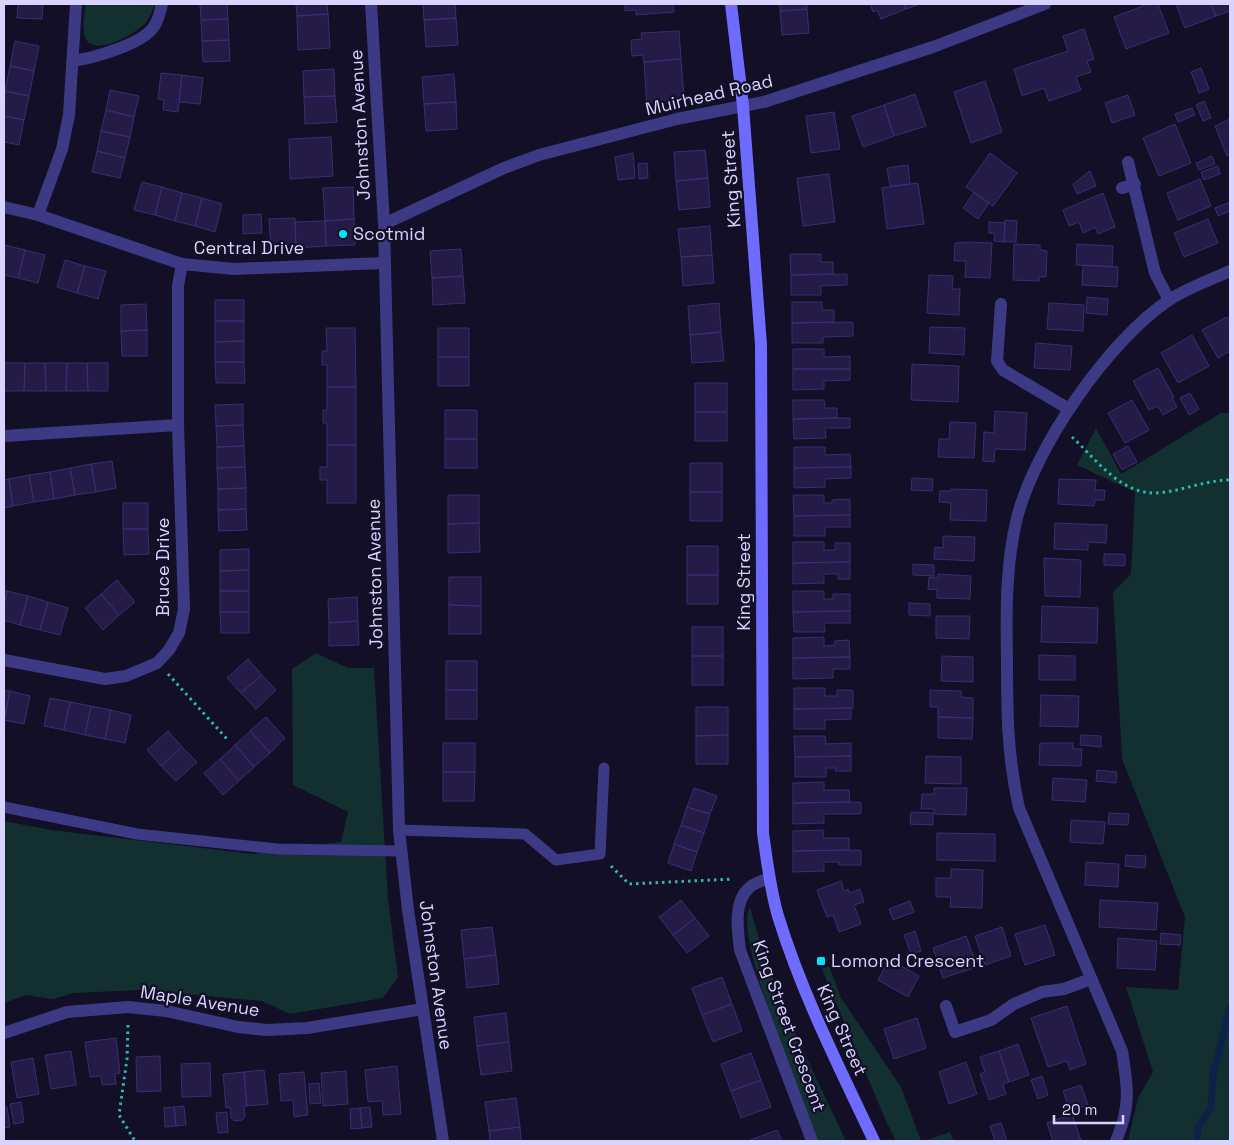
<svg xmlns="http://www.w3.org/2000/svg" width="1234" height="1145" viewBox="0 0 1234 1145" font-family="'Space Grotesk',sans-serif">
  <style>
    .green { fill: #12302f }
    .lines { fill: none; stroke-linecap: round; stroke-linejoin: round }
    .stream { stroke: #0c2248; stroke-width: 7 }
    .building { fill: #241b47; stroke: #3b2d73 }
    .path { stroke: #2fb8b0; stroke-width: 3; stroke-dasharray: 2.5 4; stroke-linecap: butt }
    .lane { stroke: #3d3a85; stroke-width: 11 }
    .street { stroke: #3d3a85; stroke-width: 12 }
    .secondary { stroke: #6f6bff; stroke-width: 12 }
    .poi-dot { fill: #00e5ff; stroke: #130f26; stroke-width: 2 }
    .labels { text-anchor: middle; stroke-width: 4.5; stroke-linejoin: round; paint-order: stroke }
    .street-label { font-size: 18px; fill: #d9d4ff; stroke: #130f26 }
    .poi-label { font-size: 18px; fill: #d9d4ff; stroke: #130f26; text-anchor: start }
  </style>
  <rect width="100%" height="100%" fill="#130f26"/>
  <path class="green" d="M85,4H155C152,12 148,22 141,27C131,36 94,56 86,39C81,29 85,15 85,4Z
    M1221,413H1230V1141H1128L1138,1098L1153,1072L1126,987L1178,990L1185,917L1122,759L1113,592L1131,574L1135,492L1077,465L1096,428L1121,474Z
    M316,653L348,668H374L388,899L398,977L383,998L290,1014L262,1001L140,990L74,993L53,999L26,995L4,1003V821L51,830L253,854L341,842L348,812L293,785L292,669Z
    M750,907C771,989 810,1065 846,1141H818C805,1104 732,935 750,907Z
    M829,966L841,998L901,1087L921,1141H896L886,1121L822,969Z
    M950,1132L954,1141H924Z"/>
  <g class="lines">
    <path class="stream" d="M1197,1141L1198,1127L1211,1108L1213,1075L1230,1007"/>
  </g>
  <path class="building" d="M18,4H43L42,19L17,18Z
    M200,4H227L228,19L201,20Z
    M296,4H327L328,14L297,16Z
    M423,4H455L456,18L424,20Z
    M625,4H673L674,12L636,15V10L625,11Z
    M780,4H807V9L780,11Z
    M870,4H904L906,9L881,19L877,10L873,12Z
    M904,4H920L906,9Z
    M1148,4H1158L1169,33L1126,49L1114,17Z
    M1176,4H1211L1216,16L1185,28Z
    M1211,4H1230V11L1216,16Z
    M807,9L809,33L782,35L780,11Z
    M328,14L330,48L298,50L297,16Z
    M456,18L458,45L426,47L424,20Z
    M228,19L229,40L202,41L201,20Z
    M1084,29L1094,59L1087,61L1091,72L1076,77L1081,90L1049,101L1044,88L1022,96L1014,69L1068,51L1063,36Z
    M679,31L681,59L644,62L643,55L632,56L631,40L642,39L641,33Z
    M229,40L230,61L203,62L202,41Z
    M15,41L39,46L34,71L10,66Z
    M681,59L684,98L647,108L644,62Z
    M10,66L34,71L29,96L5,91Z
    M1201,68L1209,89L1199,93L1191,72Z
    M334,69L335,96L304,97L303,71Z
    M161,73L182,75L178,112L163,110L164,100L158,99Z
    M454,74L456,102L424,104L422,77Z
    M182,75L203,78L200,104L179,102Z
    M985,81L1002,132L971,143L954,92Z
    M110,90L139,96L134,117L106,110Z
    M5,91L29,96L24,120L4,116Z
    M915,94L926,126L894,136L884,105Z
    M1128,95L1135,115L1112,123L1105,103Z
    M335,96L337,122L305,124L304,97Z
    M1204,101L1211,118L1203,121L1196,105Z
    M456,102L457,129L426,131L424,104Z
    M884,105L894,136L863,147L852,116Z
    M1192,108L1195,115L1178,122L1175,114Z
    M106,110L134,117L130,137L101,131Z
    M834,112L840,149L811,153L806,116Z
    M4,116L24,120L19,145L4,142Z
    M1230,119V155L1227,156L1215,126Z
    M1175,124L1191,163L1159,176L1143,138Z
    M101,131L130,137L125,158L97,151Z
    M331,137L333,176L290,179L289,139Z
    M705,150L708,178L676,181L674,152Z
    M97,151L125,158L120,178L92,172Z
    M633,153L635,178L618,180L615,157Z
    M990,153L1017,173L993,206L966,187Z
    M1212,156L1215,164L1199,170L1196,163Z
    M647,163L648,178L639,179L638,164Z
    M908,165L910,184L890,186L887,168Z
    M1218,166L1220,174L1204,180L1201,172Z
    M1090,171L1096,186L1077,194L1073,184Z
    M829,174L835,222L803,226L797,178Z
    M708,178L710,207L679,210L676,181Z
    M1200,179L1211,206L1178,220L1167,193Z
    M142,182L162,187L155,215L134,210Z
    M918,183L924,224L887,229L882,188Z
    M162,187L182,193L175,221L155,215Z
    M353,187L354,219L325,221L323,188Z
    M974,192L989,203L978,219L963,208Z
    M182,193L202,198L195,226L175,221Z
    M1103,193L1115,227L1098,234L1095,227L1083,233L1079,222L1069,226L1063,210Z
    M202,198L222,204L215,232L195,226Z
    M1230,202V211L1218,216L1215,208Z
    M261,214L262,233L243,234V215Z
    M295,218L296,248L271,249L269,219Z
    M354,219L355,245L326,246L325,221Z
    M1208,219L1218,243L1184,257L1174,233Z
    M1005,220L1017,221L1016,242H1004Z
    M325,221L326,246L296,248L295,222Z
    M989,222L1005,223L1004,242L994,241L995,234L989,233Z
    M710,226L712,255L681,257L678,229Z
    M967,242L992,243L990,278L965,277L966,261H954L955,243Z
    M1014,244L1040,245V250L1047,251L1046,277H1039V281L1013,280Z
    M1077,244L1113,246L1112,267L1076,265Z
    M5,245L25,250L18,278L4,275Z
    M461,249L463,276L432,278L430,251Z
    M25,250L45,255L38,283L18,278Z
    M790,254H821V262H833V274L791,275Z
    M712,255L714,283L683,286L681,257Z
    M65,260L85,266L77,293L57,287Z
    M1083,265L1118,267L1117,287L1082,285Z
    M85,266L106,271L98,299L77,293Z
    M847,274V285L821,286V295H791V275Z
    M929,275L953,276L952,289H960L959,315L927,313Z
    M463,276L465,303L433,305L432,278Z
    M1087,297L1108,299L1107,315L1086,313Z
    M215,300H244V321H215Z
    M792,302H822V310H834V322L792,323Z
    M719,303L721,332L690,335L688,306Z
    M1049,303L1084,305L1083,331L1047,329Z
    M146,304L147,330L121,331V305Z
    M1227,317L1230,323V351L1218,358L1202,330Z
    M215,321H244V341L215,342Z
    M853,322V336L823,337V343H792V323Z
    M930,327L965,328L964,355L929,353Z
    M326,328H355L356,387H327V365H322V351H327Z
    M438,328H469V357H438Z
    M147,330V356H122L121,331Z
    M721,332L724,361L692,363L690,335Z
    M1192,335L1209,366L1178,383L1161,353Z
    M244,341V362H215V342Z
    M1036,343L1072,346L1070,370L1034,368Z
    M793,349H824V357L850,356V369H793Z
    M438,357H469V386H438Z
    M215,362H244L245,383H216Z
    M4,363H25L24,391H4Z
    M25,363H45L46,391H24Z
    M45,363H67L66,391H46Z
    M67,363H87L88,391H66Z
    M87,363H108V391H88Z
    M912,364L959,366L958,402L911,400Z
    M1158,368L1174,397L1172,398L1177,407L1163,415L1158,406L1149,410L1133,381Z
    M793,369H850V380L824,381V389L793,390Z
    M695,383H727V412H695Z
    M327,387H356V445H327V423H323V410H327Z
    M1190,393L1199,409L1189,415L1180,398Z
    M793,400H824L825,408H837V418L793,419Z
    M1132,400L1149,430L1125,443L1108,413Z
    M243,404V425L216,426L215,405Z
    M445,410H477V439H445Z
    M995,411L1027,413L1025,450L995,449L994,462L983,461L984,432L994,433Z
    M695,412H727V441H695Z
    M837,418H850V428H825L826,438L794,439L793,419Z
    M950,422L976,423L974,458L938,457L939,439H949Z
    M243,425L244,446L217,447L216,426Z
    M445,439H477V468H445Z
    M327,445H356V503H327V480H320V467H327Z
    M244,446L245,467L217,468V447Z
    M1128,446L1137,462L1122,470L1113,454Z
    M794,447H825V455L850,454L851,467L794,468Z
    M112,461L116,488L96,492L91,464Z
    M690,463H722V492H690Z
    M91,464L96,492L75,495L70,468Z
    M245,467L246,488L218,489L217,468Z
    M851,467V478L825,479V487L794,488V468Z
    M70,468L75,495L54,499L50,472Z
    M50,472L54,499L34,502L29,475Z
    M29,475L34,502L13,506L9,479Z
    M912,478L933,479L932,491L911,490Z
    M9,479L13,506L4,508V480Z
    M1059,479L1096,480L1095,490H1105L1104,500H1095L1094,506L1058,504Z
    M246,488V509L218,510V489Z
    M951,489L987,490L986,521L950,520L951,503L939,502L940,491H951Z
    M690,492H722V521H690Z
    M448,495H479V523L448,524Z
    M793,495H824V503H832V500L850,499V515L794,516Z
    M123,503H148V529H123Z
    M246,509L247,530L219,531L218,510Z
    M850,515V527H825V536H794V516Z
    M479,523L480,552L448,553V524Z
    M1055,523L1107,525L1106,543L1088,542V550L1054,549Z
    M123,529H148L149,554L124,555Z
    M943,536L975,537L974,561L934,559L935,547L943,548Z
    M793,542H824V550H835V543H850V562L793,563Z
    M687,546H718V575H687Z
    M249,549V570L220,571V550Z
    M1104,554H1125V566L1104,565Z
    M1044,558L1081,560L1080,597L1045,596Z
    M850,562V579H838V574H824V583L793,584V563Z
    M913,564L934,565V576L913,575Z
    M249,570V591H220V571Z
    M938,574L971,576L970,599L937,598V590L928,589L929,577L938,578Z
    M687,575H718V604H687Z
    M449,577H481V606L449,605Z
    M117,580L135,602L119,615L101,594Z
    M4,590L7,591L4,605Z
    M7,591L28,596L20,625L4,620V605Z
    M220,591H249V612H220Z
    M793,591H824V599H833V594H850V611L793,612Z
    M101,594L119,615L103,630L85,608Z
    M28,596L48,602L40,630L20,625Z
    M357,597L358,621L329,623L328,599Z
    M48,602L68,608L60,635L40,630Z
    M909,603L930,604V616L909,615Z
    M449,605L481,606V634H449Z
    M1042,606L1098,608L1097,643L1041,642Z
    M850,611V623H824L825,632H794L793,612Z
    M220,612H249V633H221Z
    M936,616H970L969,639L936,638Z
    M358,621L359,645L329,646V623Z
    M692,627H723V656H692Z
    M824,637V646L835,645V641L849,640L850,657L793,658V638Z
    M1039,655L1075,656V680H1039Z
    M692,656H723V685H692Z
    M942,656L973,657V682L941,681Z
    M850,657V669H833V678L793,679V658Z
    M248,659L262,675L241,693L227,678Z
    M446,661H477V690H446Z
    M262,675L276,690L256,709L241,693Z
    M794,688H825V696H837V690H853V708L794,709Z
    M4,690L10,691L4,720Z
    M446,690H477V719H446Z
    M930,690L961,691V697L973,698V718L938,717V707H930Z
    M10,691L30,696L24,724L4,720Z
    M1041,695L1079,696L1078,727L1040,726Z
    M50,698L70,702L64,730L44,726Z
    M70,702L91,706L85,735L64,730Z
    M91,706L111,710L105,739L85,735Z
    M696,707H728V735L696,736Z
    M851,708V719L825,720V729H794V709Z
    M111,710L131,715L125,743L105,739Z
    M266,717L285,738L270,753L250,731Z
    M938,717L973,718L972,739L938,738Z
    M168,731L182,747L161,766L147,750Z
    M250,731L270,753L254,767L235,745Z
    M728,735V764H696V736Z
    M1081,735L1101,736V747L1080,745Z
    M794,736H825L826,744L851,743V756L795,757Z
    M443,743H475V772H443Z
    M1040,743H1073V749H1082L1081,766L1039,765Z
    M235,745L254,767L239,781L220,759Z
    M182,747L197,762L176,781L161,766Z
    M851,756V771H835L836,768H826V777H795V757Z
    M926,756L961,757V784L925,783Z
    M220,759L239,781L223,795L204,773Z
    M1097,770L1117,772L1116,783L1096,781Z
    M443,772H475L474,801H443Z
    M1053,778L1087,780L1085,802L1052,800Z
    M824,782V790H849L850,802L793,803V783Z
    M694,788L717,796L710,814L687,807Z
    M934,788H967L966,815L934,814V809H921L922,794H934Z
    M861,802V814H824V823L793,824V803Z
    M687,807L710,814L704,833L681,825Z
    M911,812L933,813V825L910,824Z
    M1109,813L1129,814L1128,825L1108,824Z
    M1071,820L1105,822L1103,844L1070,842Z
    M681,825L704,833L697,852L674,844Z
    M824,830L823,838H849V850L793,851V831Z
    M937,833L995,834V861L937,860Z
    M674,844L697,852L691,871L668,863Z
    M861,850V865H839V862H824V871L793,872V851Z
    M1126,855L1146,856L1145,868L1125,866Z
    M1086,862L1119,864L1118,887L1085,885Z
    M951,869L983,870L982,908L950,907L951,897H936V878H951Z
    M841,881L844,891L848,889L850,893L860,889L864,902L854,905L861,924L839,932L833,915L827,917L817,890Z
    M681,900L695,918L673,935L659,917Z
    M1100,900L1158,903L1156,930L1099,927Z
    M910,901L914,912L893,920L889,909Z
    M695,918L709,936L687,953L673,935Z
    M1045,925L1055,955L1025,965L1015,934Z
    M492,927L496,955L464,959L461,930Z
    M1002,927L1011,956L985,965L975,936Z
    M915,931L921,951L911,954L904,935Z
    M1161,933L1181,935L1180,945L1160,944Z
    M966,936L977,967L943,978L933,948Z
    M1118,938L1157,941L1155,970L1117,968Z
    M496,955L499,984L467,988L464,959Z
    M889,959L919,976L908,997L878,980Z
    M722,977L732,1004L702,1015L692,988Z
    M732,1004L742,1031L713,1042L702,1015Z
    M1067,1006L1086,1064L1070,1070L1067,1061L1048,1067L1031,1018Z
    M506,1013L509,1042L477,1046L474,1017Z
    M917,1018L926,1048L894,1059L884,1029Z
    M116,1038L120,1073L115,1074L116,1084L102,1085L101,1076L90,1077L85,1042Z
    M509,1042L512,1071L481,1075L477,1046Z
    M1018,1044L1029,1075L1009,1082L999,1051Z
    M71,1051L76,1085L51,1089L45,1055Z
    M999,1051L1009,1082L1003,1084L1006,1094L989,1100L980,1074L985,1072L980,1057Z
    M751,1053L761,1080L731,1091L721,1064Z
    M160,1056L161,1091L137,1092L136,1057Z
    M33,1058L39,1094L17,1098L11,1062Z
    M966,1062L977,1094L949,1104L939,1072Z
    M210,1063L211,1096L182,1097L181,1064Z
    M397,1066L401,1114L383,1115L382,1101L368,1102L365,1070Z
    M264,1070L268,1104L247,1106L244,1072Z
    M346,1071L348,1104L323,1106L321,1073Z
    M244,1072L247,1106H244L245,1117L242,1120L234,1121L231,1118L230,1107L226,1108L223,1074Z
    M304,1072L308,1115L294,1117L293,1100L281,1101L279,1074Z
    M1042,1076L1048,1095L1038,1099L1031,1080Z
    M761,1080L771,1107L741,1118L731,1091Z
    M319,1083L321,1103L310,1104L309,1084Z
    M1081,1085L1088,1105L1070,1111L1063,1091Z
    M516,1098L520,1127L489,1131L485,1102Z
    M21,1102L24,1122L14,1124L10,1104Z
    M184,1106L186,1125L176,1126L174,1107Z
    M4,1107H7L10,1127L4,1128Z
    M174,1107L176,1126L165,1127L164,1108Z
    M370,1107L372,1127L362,1128L360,1108Z
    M360,1108L362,1128L351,1129L350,1109Z
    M227,1112L228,1132L218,1133L216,1113Z
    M1072,1114L1081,1141H1053L1047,1123Z
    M1001,1123L1007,1141H995L990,1126Z
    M520,1127L521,1141H490L489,1131Z
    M777,1130L782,1141H748Z"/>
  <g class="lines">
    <path class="path" d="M1072,437C1095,458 1119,493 1155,493C1180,492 1205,480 1230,480
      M168,674L227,739
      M611,866L629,884L733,879
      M128,1025L127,1059L119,1115L135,1141"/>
    <path class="lane" d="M4,807L137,834L278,849L400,851
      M399,830L525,834L556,860L600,854L604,768"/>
    <path class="street" d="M371,4L384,224L399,830L408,910L443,1141
      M73,61C93,58 139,45 152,29C158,23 160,12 162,4
      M1128,162L1155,273L1169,300
      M1122,188L1135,184
      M4,207L38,215L182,264L234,269L384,263
      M38,215L62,149L69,115L76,4
      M384,224L504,168L539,155L677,119L764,102L933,47L1045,4
      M1001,304L997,361L1003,370L1069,409
      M4,436L178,425
      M4,660L105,679L126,676L157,663L169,650L179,633L184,609L178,425V286L182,264
      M769,878C762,881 753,883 748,889C733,903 738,932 740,950L812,1141
      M946,1006L955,1032L991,1020L1014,1004L1042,992L1064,989L1091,979
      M4,1033L67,1012L128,1007L166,1011L238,1027L267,1030L307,1028L423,1009
      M1116,1141C1131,1106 1128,1088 1122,1051L1019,808C1007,755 1007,710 1007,657C1006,611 1006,563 1017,518C1035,447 1108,341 1169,300C1187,288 1210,280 1230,271"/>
    <path class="secondary" d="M731,4L743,106L761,345L763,833C767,861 770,889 778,916C802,994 839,1067 874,1141"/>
  </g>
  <g class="poi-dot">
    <circle cx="343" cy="234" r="5"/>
    <rect x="816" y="956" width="10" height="10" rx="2.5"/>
  </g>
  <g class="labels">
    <g class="street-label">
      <text transform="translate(709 95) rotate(-13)" y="6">Muirhead Road</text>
      <text transform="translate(360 125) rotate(-93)" y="6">Johnston Avenue</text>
      <text transform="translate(731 179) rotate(-94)" y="6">King Street</text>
      <text x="249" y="254">Central Drive</text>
      <text transform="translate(163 567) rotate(-90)" y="6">Bruce Drive</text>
      <text transform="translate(375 574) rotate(-91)" y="6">Johnston Avenue</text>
      <text transform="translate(744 582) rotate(-90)" y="6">King Street</text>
      <text transform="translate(436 975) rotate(82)" y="6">Johnston Avenue</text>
      <text transform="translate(200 1001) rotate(9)" y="6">Maple Avenue</text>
      <text transform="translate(789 1026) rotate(70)" y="6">King Street Crescent</text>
      <text transform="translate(842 1030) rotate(66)" y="6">King Street</text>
    </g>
    <g class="poi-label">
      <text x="353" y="240">Scotmid</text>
      <text x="831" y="967">Lomond Crescent</text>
    </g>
  </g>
  <rect width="1234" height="1145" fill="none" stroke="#d9d4ff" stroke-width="10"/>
  <path d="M1054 1115v8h69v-8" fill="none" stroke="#d9d4ff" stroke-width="2.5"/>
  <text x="1062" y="1115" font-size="15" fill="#d9d4ff" stroke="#130f26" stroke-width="4" paint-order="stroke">20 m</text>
</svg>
